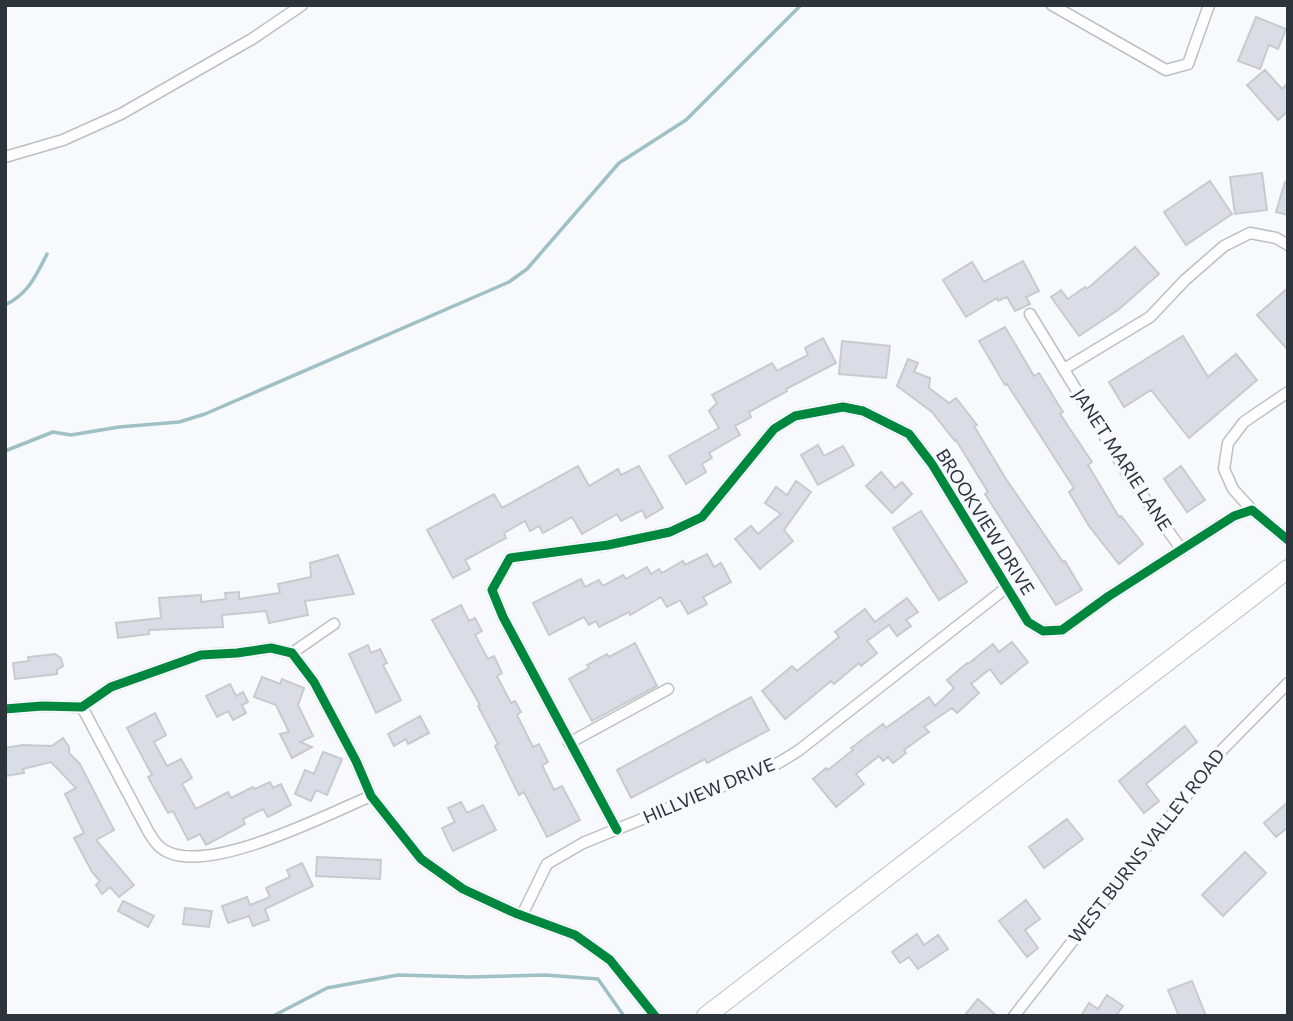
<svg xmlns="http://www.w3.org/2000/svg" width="1293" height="1021" viewBox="0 0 1293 1021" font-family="Commissioner,sans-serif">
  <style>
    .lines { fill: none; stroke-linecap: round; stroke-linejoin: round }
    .stream { stroke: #9fc0c4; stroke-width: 3.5 }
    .building { fill: #dadde5; stroke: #c8cacf; stroke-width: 2 }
    .street-casing { stroke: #bcc0c4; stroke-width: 13 }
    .primary-casing { stroke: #bcc0c4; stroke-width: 20 }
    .street { stroke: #fefeff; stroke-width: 10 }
    .primary { stroke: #fefeff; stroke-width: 18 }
    .cycleway-casing { stroke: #f6f9fd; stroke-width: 13 }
    .cycleway { stroke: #00873e; stroke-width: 9 }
    .labels { text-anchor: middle; stroke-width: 7; stroke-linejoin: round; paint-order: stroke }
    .street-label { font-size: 18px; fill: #2d343b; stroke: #f6f9fd }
  </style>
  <rect width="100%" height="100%" fill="#f7f9fc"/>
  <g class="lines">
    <path class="stream" d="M5,305C28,294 36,276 47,254
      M5,451L53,432L71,435L119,427L179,422L205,414L509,282L527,269L619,163L686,120L801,5
      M273,1016L327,988L398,975L470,977L545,975L598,979L624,1016"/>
  </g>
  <path class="building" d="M1256,17L1286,29L1278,49L1269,45L1260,69L1238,61Z
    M1265,70L1282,89L1288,83V111L1278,120L1247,85Z
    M1262,173L1267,210L1235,214L1230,177Z
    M1210,181L1232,214L1186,245L1164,212Z
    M1285,182L1288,183V215L1276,212Z
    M1135,247L1159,274L1118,310L1079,336L1051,297L1061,290L1068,299L1085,287L1087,289Z
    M1023,261L1039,291L1026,297L1030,304L1015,311L1007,297L998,301L997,298L966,317L943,280L972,262L984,282Z
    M1288,288V350L1257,315Z
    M1005,327L1034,376L1039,373L1063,412L1060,414L1092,462L1088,465L1119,517L1121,516L1143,544L1119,564L1089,526L1069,492L1074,488L1007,384L1005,385L979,341Z
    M1183,336L1208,377L1236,354L1257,380L1189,438L1151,390L1124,407L1109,382Z
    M823,338L836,363L786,389L787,391L749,412L751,417L735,426L740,435L709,453L712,458L702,464L706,472L686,484L669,456L719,428L709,411L717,403L712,395L772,363L777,371L808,355L805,348Z
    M842,341L890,346L886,378L839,374Z
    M908,359L918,363L914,372L930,378L929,388L949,403L956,398L977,425L974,426L1006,479L1063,562L1065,561L1082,590L1056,605L985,494L988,492L956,440L955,441L932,412L897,386Z
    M818,445L824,456L843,446L854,465L818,485L801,455Z
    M578,466L589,486L618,469L621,475L639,466L663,508L646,518L642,510L621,521L617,514L582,534L572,517L543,533L539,526L530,531L525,521L504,533L506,538L465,560L470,569L453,578L427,530L494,494L502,508Z
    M1181,466L1205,500L1187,512L1164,479Z
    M881,472L895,488L902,482L912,494L892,513L866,486Z
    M796,481L811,492L784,530L793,541L760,569L735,539L751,526L758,534L781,514L765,503L776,487L787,495Z
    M921,511L967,582L939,600L893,528Z
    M707,554L714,567L721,563L731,582L703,597L707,604L688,614L680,600L667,607L661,597L630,615L629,612L599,627L596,621L589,625L584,617L549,635L533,603L581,579L585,587L599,580L603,586L623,575L626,579L647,567L651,574L659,569L662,573L683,561L685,565Z
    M338,555L354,594L305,601L308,615L269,623L266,611L222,615L223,627L149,630V634L118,638L116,623L161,618L159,598L201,595V602L226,599L225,593L239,592V599L280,593L278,584L311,577L310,563Z
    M907,598L918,612L906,620L911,626L897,636L889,625L867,641L877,653L861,666L859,663L834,684L831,681L785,719L762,691L792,666L797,671L839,637L835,632L865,609L875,622Z
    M461,605L469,621L475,618L482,631L475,635L488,659L494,656L502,673L497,676L511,703L515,701L521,712L517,715L533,747L539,744L548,762L542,765L554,790L562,786L580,820L547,837L524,792L519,795L495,746L498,744L478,706L480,705L432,620Z
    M1012,642L1028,662L1001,684L990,669L971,684L979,693L957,713L952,708L924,727L929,732L904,750L906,753L893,763L888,757L883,761L879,756L856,774L864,784L836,807L813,779L826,768L828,770L853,750L851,748L883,724L886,728L929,697L935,706L954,688L947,680L967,663L968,664L993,644L999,652Z
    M635,643L657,686L592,721L569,679L589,668L587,665L607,654L609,657Z
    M368,645L371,653L380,649L387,663L383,665L401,700L376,713L349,654Z
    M55,654L61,658L63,666L57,670V674L15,679L13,663L29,661L28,657Z
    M262,677L280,684L282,679L304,688L298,705L313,736L300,742L312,747L292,758L280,734L289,732L276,705L254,697Z
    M230,684L236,696L243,692L248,702L242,705L246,713L233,720L228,711L217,717L206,696Z
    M751,697L769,730L707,763L705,759L631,798L617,770Z
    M155,713L166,735L154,742L167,766L181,759L192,778L182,784L196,809L228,792L231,798L253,787L255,789L270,782L273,788L281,784L291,805L268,817L263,809L243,819L245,824L206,845L200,834L188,840L173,811L168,813L148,777L152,775L127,728Z
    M420,716L429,733L408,744L406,739L394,746L388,734Z
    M1185,726L1197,742L1146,784L1159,801L1144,813L1119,781Z
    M63,738L69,747V753L80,764L114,830L96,840L134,885L119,897L110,887L102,894L96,885L100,881L92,872L74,838L84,833L65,794L76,788L51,762L23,769L24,773L5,776V748L22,745L52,746Z
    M323,752L342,759L327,795L316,790L311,801L295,794L305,770L314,774Z
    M461,802L467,813L483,805L496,830L453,851L442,828L455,822L448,808Z
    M1288,802V827L1276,837L1264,823Z
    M1067,819L1083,839L1044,868L1029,847Z
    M1245,852L1266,873L1223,916L1202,895Z
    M317,857L381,860L380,879L316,876Z
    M302,863L313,886L265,909L269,920L253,926L249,916L228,923L222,906L247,897L250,905L270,897L266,888L290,877L287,870Z
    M1026,900L1040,919L1025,930L1038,948L1027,957L999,921Z
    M123,901L154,916L148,927L118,911Z
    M185,908L212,911L209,927L183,924Z
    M917,934L924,945L938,935L948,949L918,969L909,957L900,963L892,952Z
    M1192,981L1206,1016H1179L1168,990Z
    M1107,995L1123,1006L1116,1016H1081L1089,1003L1098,1009Z
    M978,999L997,1016H964Z"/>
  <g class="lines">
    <g class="street-casing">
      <path id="street" d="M1052,5L1166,70L1188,64L1209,5
        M5,157L63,140L121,114L252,39L302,5
        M1030,314L1130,478L1182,550
        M1064,369L1150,317L1185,280L1224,246L1250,233L1276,238L1288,245
        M1252,510L1233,489L1224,469L1228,443L1244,422L1288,392
        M292,653L334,624
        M82,707L148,831C154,841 159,849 170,853C217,871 326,815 371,796
        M5,709L42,706L82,707L111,687L201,655L237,653L271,648L292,653L314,682L356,761L371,796L421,859L463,889L515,913L575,935L610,960L655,1016
        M569,743L668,689
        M617,830L503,617L492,590L510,558L608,545L670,532L702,517L774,429L795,416L843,407L863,411L909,434L932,464L1028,622L1043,631L1062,630L1109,596L1234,516L1252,510L1288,540
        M522,915L547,864L583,843L775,765L798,751L1006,588
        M1014,1016L1223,749L1288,683"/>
    </g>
    <g class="primary-casing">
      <path id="primary" d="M706,1016L1288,569"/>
    </g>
    <use href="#street" class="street"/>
    <use href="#primary" class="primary"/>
    <g class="cycleway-casing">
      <path id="cycleway" d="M5,709L42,706L82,707L111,687L201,655L237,653L271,648L292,653L314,682L356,761L371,796L421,859L463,889L515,913L575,935L610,960L655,1016
        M617,830L503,617L492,590L510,558L608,545L670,532L702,517L774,429L795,416L843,407L863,411L909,434L932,464L1028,622L1043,631L1062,630L1109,596L1234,516L1252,510L1288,540"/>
    </g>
    <use href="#cycleway" class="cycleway"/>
  </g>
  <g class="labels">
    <g class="street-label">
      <text transform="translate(1122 460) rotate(57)" y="6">JANET MARIE LANE</text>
      <text transform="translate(985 522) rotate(58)" y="6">BROOKVIEW DRIVE</text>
      <text transform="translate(709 791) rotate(-23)" y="6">HILLVIEW DRIVE</text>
      <text transform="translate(1147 846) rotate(-52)" y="6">WEST BURNS VALLEY ROAD</text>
    </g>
  </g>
  <rect width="1293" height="1021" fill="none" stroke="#2d343b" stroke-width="14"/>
</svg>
